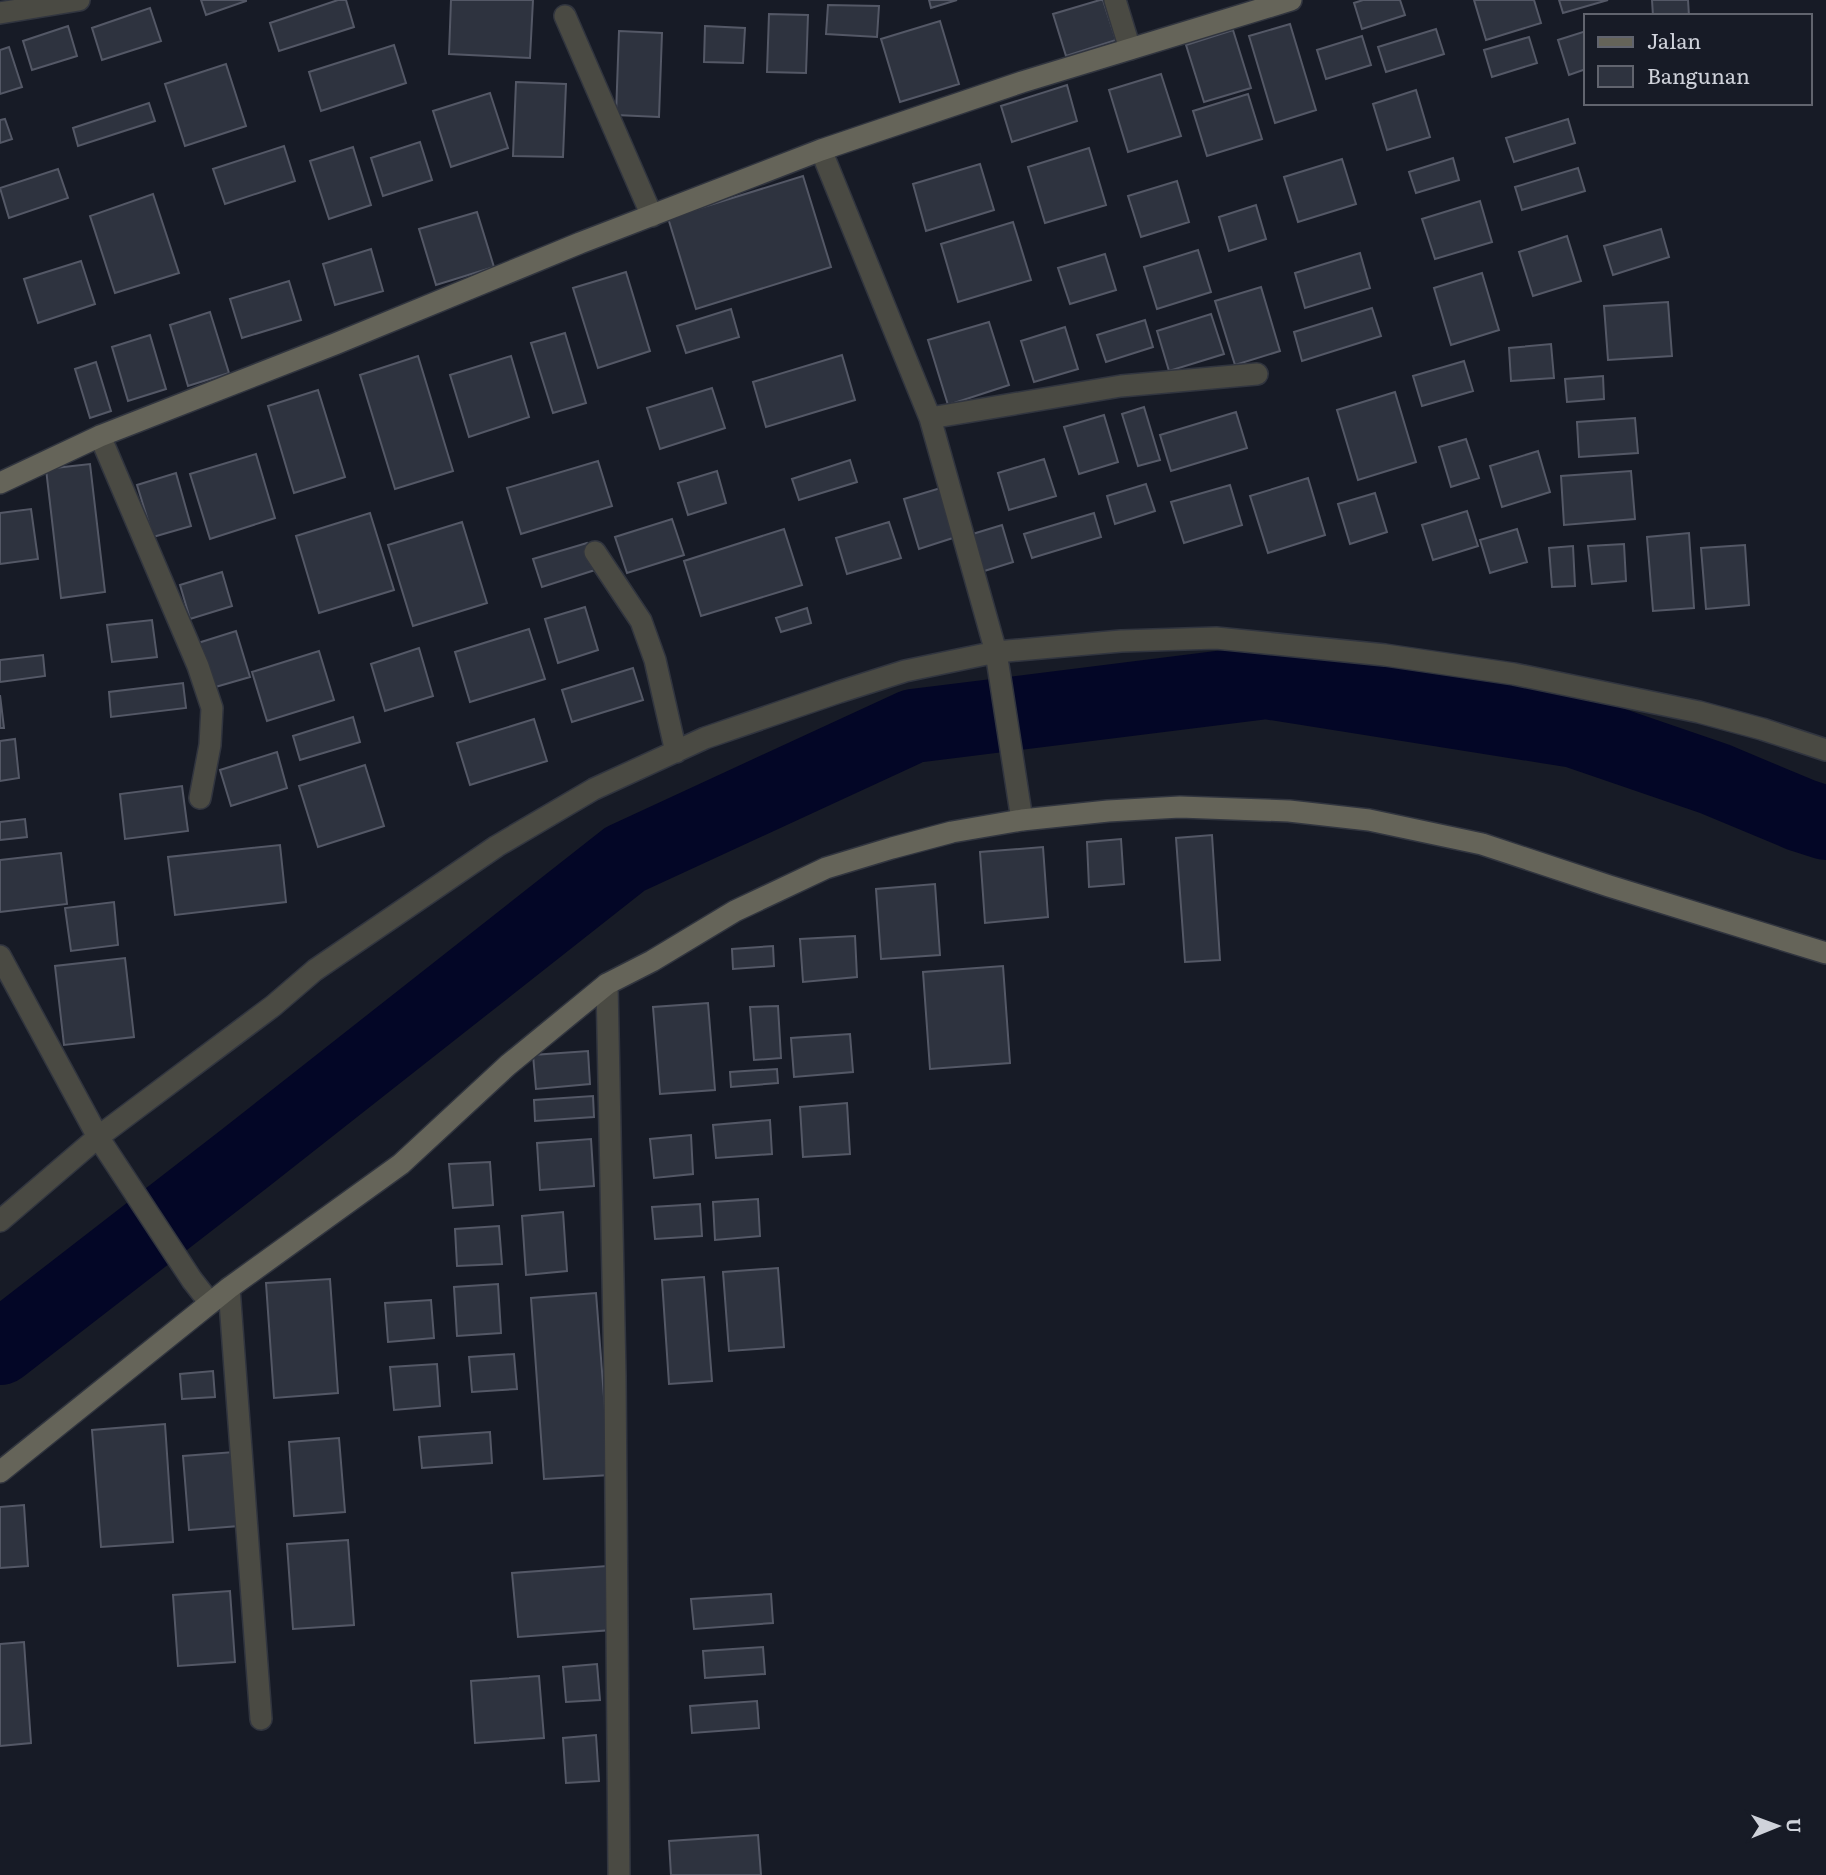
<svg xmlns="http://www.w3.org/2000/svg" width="1826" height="1875" viewBox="0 0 1826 1875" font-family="Literata,serif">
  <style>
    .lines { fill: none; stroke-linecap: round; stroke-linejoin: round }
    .river { stroke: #030626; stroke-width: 74 }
    .building { fill: #2e333f; stroke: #545866; stroke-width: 2 }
    .street-casing { stroke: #31353f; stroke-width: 24 }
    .secondary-casing { stroke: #31353f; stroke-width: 24 }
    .street { stroke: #4a4a43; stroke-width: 21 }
    .secondary { stroke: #656459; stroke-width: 21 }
  </style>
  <rect width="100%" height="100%" fill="#171b26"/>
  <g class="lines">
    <path class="river" d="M0,1348L244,1159L625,859L913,726L1266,682L1575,731L1715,779L1801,815L1826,823"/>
  </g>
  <path class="building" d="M201,0H246V1L206,15Z
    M338,0H346L354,27L279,51L270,23Z
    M451,0H533L530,58L449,54Z
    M929,0H957L931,8Z
    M1100,0H1103L1116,40L1066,56L1053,14Z
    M1363,0H1400L1405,15L1362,29L1354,3Z
    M1474,0H1534L1541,23L1486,40Z
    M1559,0H1608L1563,13Z
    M1652,0H1688L1689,16H1653Z
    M828,5L879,6L877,37L826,34Z
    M150,8L161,41L102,60L92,28Z
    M769,14L808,15L806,73L767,72Z
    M940,21L959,84L900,102L881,39Z
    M1290,24L1316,110L1275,123L1249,36Z
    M68,26L77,56L32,70L23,41Z
    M705,26L745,28L743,63L704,62Z
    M1436,29L1444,54L1386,72L1378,47Z
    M1233,30L1251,88L1204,102L1186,45Z
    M619,31L662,33L659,117L616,115Z
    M1586,31V69L1569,75L1558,40Z
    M1362,36L1371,65L1326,79L1317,50Z
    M1529,37L1537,63L1492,77L1484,50Z
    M394,45L406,83L321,111L309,72Z
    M9,47L22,87L0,94V50Z
    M226,64L246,126L185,146L165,84Z
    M1161,74L1181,136L1128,152L1109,90Z
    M516,82L566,84L563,157L513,156Z
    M1067,85L1077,121L1012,142L1001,106Z
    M1416,90L1430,137L1387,150L1373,104Z
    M490,93L508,148L451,167L433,111Z
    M1248,94L1262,139L1207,156L1193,111Z
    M149,103L155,121L78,146L73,128Z
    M5,119L12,139L0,143V120Z
    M1568,119L1575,143L1514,162L1506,138Z
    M420,142L432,180L383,196L371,158Z
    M284,146L295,181L225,204L213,169Z
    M353,147L371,205L329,219L310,161Z
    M1089,148L1106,205L1045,223L1028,167Z
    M1453,158L1459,180L1416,193L1409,172Z
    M1342,159L1356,204L1298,222L1284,177Z
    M980,164L994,210L926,231L913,184Z
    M1578,168L1585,191L1522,210L1515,187Z
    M58,169L68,198L9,218L0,188Z
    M803,176L831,267L696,309L668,218Z
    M1177,181L1189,222L1141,237L1128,196Z
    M153,194L179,273L115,293L90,216Z
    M1480,201L1492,242L1435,259L1422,219Z
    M1256,205L1266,239L1229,251L1219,217Z
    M477,212L494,267L436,285L419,229Z
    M1013,222L1031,280L958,302L941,244Z
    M1661,229L1669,257L1613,275L1604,246Z
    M1567,236L1581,281L1533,296L1519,252Z
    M371,249L383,291L335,305L323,264Z
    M1198,250L1211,292L1157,309L1144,267Z
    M1360,253L1370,288L1305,308L1295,273Z
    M1105,254L1116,290L1070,304L1058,268Z
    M81,261L95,304L38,323L24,279Z
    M626,272L650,351L598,368L573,288Z
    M1482,273L1499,330L1451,345L1434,288Z
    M289,281L301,320L242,338L230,299Z
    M1261,287L1280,351L1235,365L1215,301Z
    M1668,302L1672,356L1608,360L1604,306Z
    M1372,308L1381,336L1302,361L1294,332Z
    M731,309L739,337L686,353L677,326Z
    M210,312L229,373L188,386L170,325Z
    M1211,314L1224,354L1169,371L1157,331Z
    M1145,320L1153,347L1106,362L1097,335Z
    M989,322L1009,385L948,405L928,340Z
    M1065,327L1078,369L1034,382L1021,341Z
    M565,333L586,403L553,413L531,343Z
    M150,335L166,389L128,401L112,347Z
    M1551,344L1554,378L1511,381L1509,348Z
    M842,355L855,400L766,427L753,382Z
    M418,356L453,471L395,489L360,375Z
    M511,356L529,417L469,437L450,375Z
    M1464,361L1473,391L1422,406L1413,376Z
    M96,362L111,411L90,418L75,369Z
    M1603,376L1604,399L1567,402L1565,379Z
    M712,388L725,428L660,449L647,408Z
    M318,390L345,477L294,493L268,406Z
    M1395,392L1416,462L1358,480L1337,410Z
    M1144,407L1160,460L1138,466L1122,414Z
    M1236,412L1247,448L1171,471L1160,435Z
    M1104,415L1118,462L1079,474L1064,427Z
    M1635,418L1638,453L1579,457L1577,422Z
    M1466,439L1479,478L1451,487L1439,447Z
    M1538,451L1550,492L1502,507L1490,466Z
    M256,454L275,518L210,539L190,474Z
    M1044,459L1056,496L1009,510L998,473Z
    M850,460L857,482L799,500L792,479Z
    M598,461L612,506L521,534L507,488Z
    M90,464L105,592L61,598L46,469Z
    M717,471L726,503L688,515L678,483Z
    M1631,471L1635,519L1564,525L1561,476Z
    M176,473L191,526L153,537L137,485Z
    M1308,478L1325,535L1268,553L1250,496Z
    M1146,484L1155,511L1115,524L1107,496Z
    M1230,485L1242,525L1184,543L1171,502Z
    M944,487L959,536L919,549L904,499Z
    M1375,493L1387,532L1350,544L1338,504Z
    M31,509L38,559L0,564V513Z
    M1467,511L1478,546L1433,560L1422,525Z
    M370,513L394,590L319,613L296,536Z
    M1094,513L1101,537L1032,558L1024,534Z
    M672,519L684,555L627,573L615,537Z
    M462,522L487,603L413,626L388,545Z
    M889,522L901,558L847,574L836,538Z
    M1002,525L1013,562L978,573L966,536Z
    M784,529L802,585L701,616L684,561Z
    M1517,529L1527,562L1490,573L1480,540Z
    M1689,533L1694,608L1653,611L1647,537Z
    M587,543L595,570L542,587L533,559Z
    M1624,544L1626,581L1592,584L1588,546Z
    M1745,545L1749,605L1706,609L1701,548Z
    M1573,546L1575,586L1552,587L1549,548Z
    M222,572L232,606L190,619L180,585Z
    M585,607L598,650L558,663L545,619Z
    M807,608L811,623L781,632L776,618Z
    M152,620L157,657L112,662L107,625Z
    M529,629L545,679L470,702L455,652Z
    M236,631L250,677L212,688L198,643Z
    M419,648L433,696L385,711L371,664Z
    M319,651L334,700L267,721L252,672Z
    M43,655L45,676L0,682V660Z
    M633,668L643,700L572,722L562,690Z
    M183,683L186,708L111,717L109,692Z
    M0,695L4,728H0Z
    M353,717L360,742L300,760L293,736Z
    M534,719L547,761L470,785L457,743Z
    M15,739L19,778L0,781V741Z
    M277,752L287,788L231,806L220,770Z
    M365,765L384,826L318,847L299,786Z
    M182,786L188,831L125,839L120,794Z
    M25,819L27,837L0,840V822Z
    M1212,835L1220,960L1185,962L1176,838Z
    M1121,839L1124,884L1089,887L1087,842Z
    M280,845L286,902L175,915L168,857Z
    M1043,847L1048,917L985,923L980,852Z
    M61,853L67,904L0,912V860Z
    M935,884L940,955L881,959L876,889Z
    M114,902L118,945L71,951L65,908Z
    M855,936L857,977L803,982L800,939Z
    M773,946L774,966L733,969L732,949Z
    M125,958L134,1037L64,1045L55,966Z
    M1003,966L1010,1063L930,1069L923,972Z
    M708,1003L715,1090L660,1094L653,1007Z
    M778,1006L781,1058L754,1060L750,1007Z
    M850,1034L853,1072L794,1077L791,1038Z
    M588,1051L590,1084L536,1089L533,1055Z
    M777,1069L778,1083L731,1087L730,1072Z
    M593,1096L594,1117L535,1121L534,1100Z
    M847,1103L850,1154L803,1157L800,1107Z
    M770,1120L772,1154L716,1158L713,1125Z
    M691,1135L693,1174L654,1178L650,1139Z
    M591,1139L594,1186L540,1190L537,1143Z
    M490,1162L493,1205L453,1208L449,1164Z
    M758,1199L760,1236L715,1240L713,1202Z
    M700,1204L702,1236L655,1239L652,1207Z
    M563,1212L567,1271L526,1275L522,1216Z
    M499,1226L502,1264L457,1266L455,1229Z
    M778,1268L784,1347L729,1351L723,1272Z
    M704,1277L712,1381L669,1384L662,1280Z
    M330,1279L338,1393L274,1398L266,1283Z
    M498,1284L501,1333L457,1336L454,1287Z
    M596,1293L610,1475L544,1479L531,1298Z
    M431,1300L434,1338L388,1342L385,1303Z
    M514,1354L517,1389L472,1392L469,1357Z
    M437,1364L440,1406L394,1410L390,1367Z
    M213,1371L215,1397L182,1399L180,1374Z
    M165,1424L173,1542L101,1547L92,1430Z
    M490,1432L492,1463L422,1468L419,1437Z
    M339,1438L345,1512L294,1516L289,1442Z
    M234,1452L239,1526L189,1530L183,1456Z
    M24,1505L28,1566L0,1568V1507Z
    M348,1540L354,1625L293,1629L287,1544Z
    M607,1566L612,1630L518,1637L512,1573Z
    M230,1591L235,1662L178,1666L173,1595Z
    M771,1594L773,1623L694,1629L691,1599Z
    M24,1642L31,1743L0,1746V1644Z
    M763,1647L765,1674L705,1678L703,1651Z
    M597,1664L600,1700L566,1702L563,1667Z
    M539,1676L544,1738L475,1743L471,1681Z
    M757,1701L759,1728L692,1733L690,1706Z
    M596,1735L599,1781L566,1783L563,1738Z
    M758,1835L761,1875H671L669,1841Z"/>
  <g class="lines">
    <g class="street-casing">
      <path id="street" d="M1115,0L1130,49
        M0,13L79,0
        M565,16L652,216
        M821,150L930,418L996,652L1022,820
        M930,418L1121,386L1257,374
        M100,436L198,666L212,708L210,745L200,798
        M595,552L641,621L655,660L676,752
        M0,956L98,1137L192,1280L210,1303
        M607,984L615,1376L619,1875
        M0,1221L98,1137L273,1006L315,970L497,846L594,789L705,738L839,692L905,671L996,652L1121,641L1216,638L1385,655L1514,674L1699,712L1762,729L1826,750
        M229,1288L261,1719"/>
    </g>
    <g class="secondary-casing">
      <path id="secondary" d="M0,483L100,436L335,344L580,243L821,150L1022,82L1291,0
        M0,1472L229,1288L401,1164L508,1065L607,984L652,961L735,911L826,868L892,848L952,832L1022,820L1108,811L1180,807L1289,811L1369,820L1482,844L1609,886L1826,953"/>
    </g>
    <use href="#street" class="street"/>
    <use href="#secondary" class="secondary"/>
  </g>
  <rect x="1584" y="14" width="228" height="91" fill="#171b26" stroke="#61646e" stroke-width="2"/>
  <rect x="1598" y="37" width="35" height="10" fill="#656459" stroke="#61646e" stroke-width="2"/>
  <text x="1647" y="49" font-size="21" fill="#cfd2da">Jalan</text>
  <rect x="1598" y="66" width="35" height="21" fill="#2e333f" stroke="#61646e" stroke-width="2"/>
  <text x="1647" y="84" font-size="21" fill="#cfd2da">Bangunan</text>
  <g transform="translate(1777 1826) rotate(89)" stroke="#171b26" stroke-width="5" paint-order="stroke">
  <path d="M0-5L12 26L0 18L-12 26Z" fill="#cfd2da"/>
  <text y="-10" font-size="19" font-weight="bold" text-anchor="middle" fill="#cfd2da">U</text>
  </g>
</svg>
